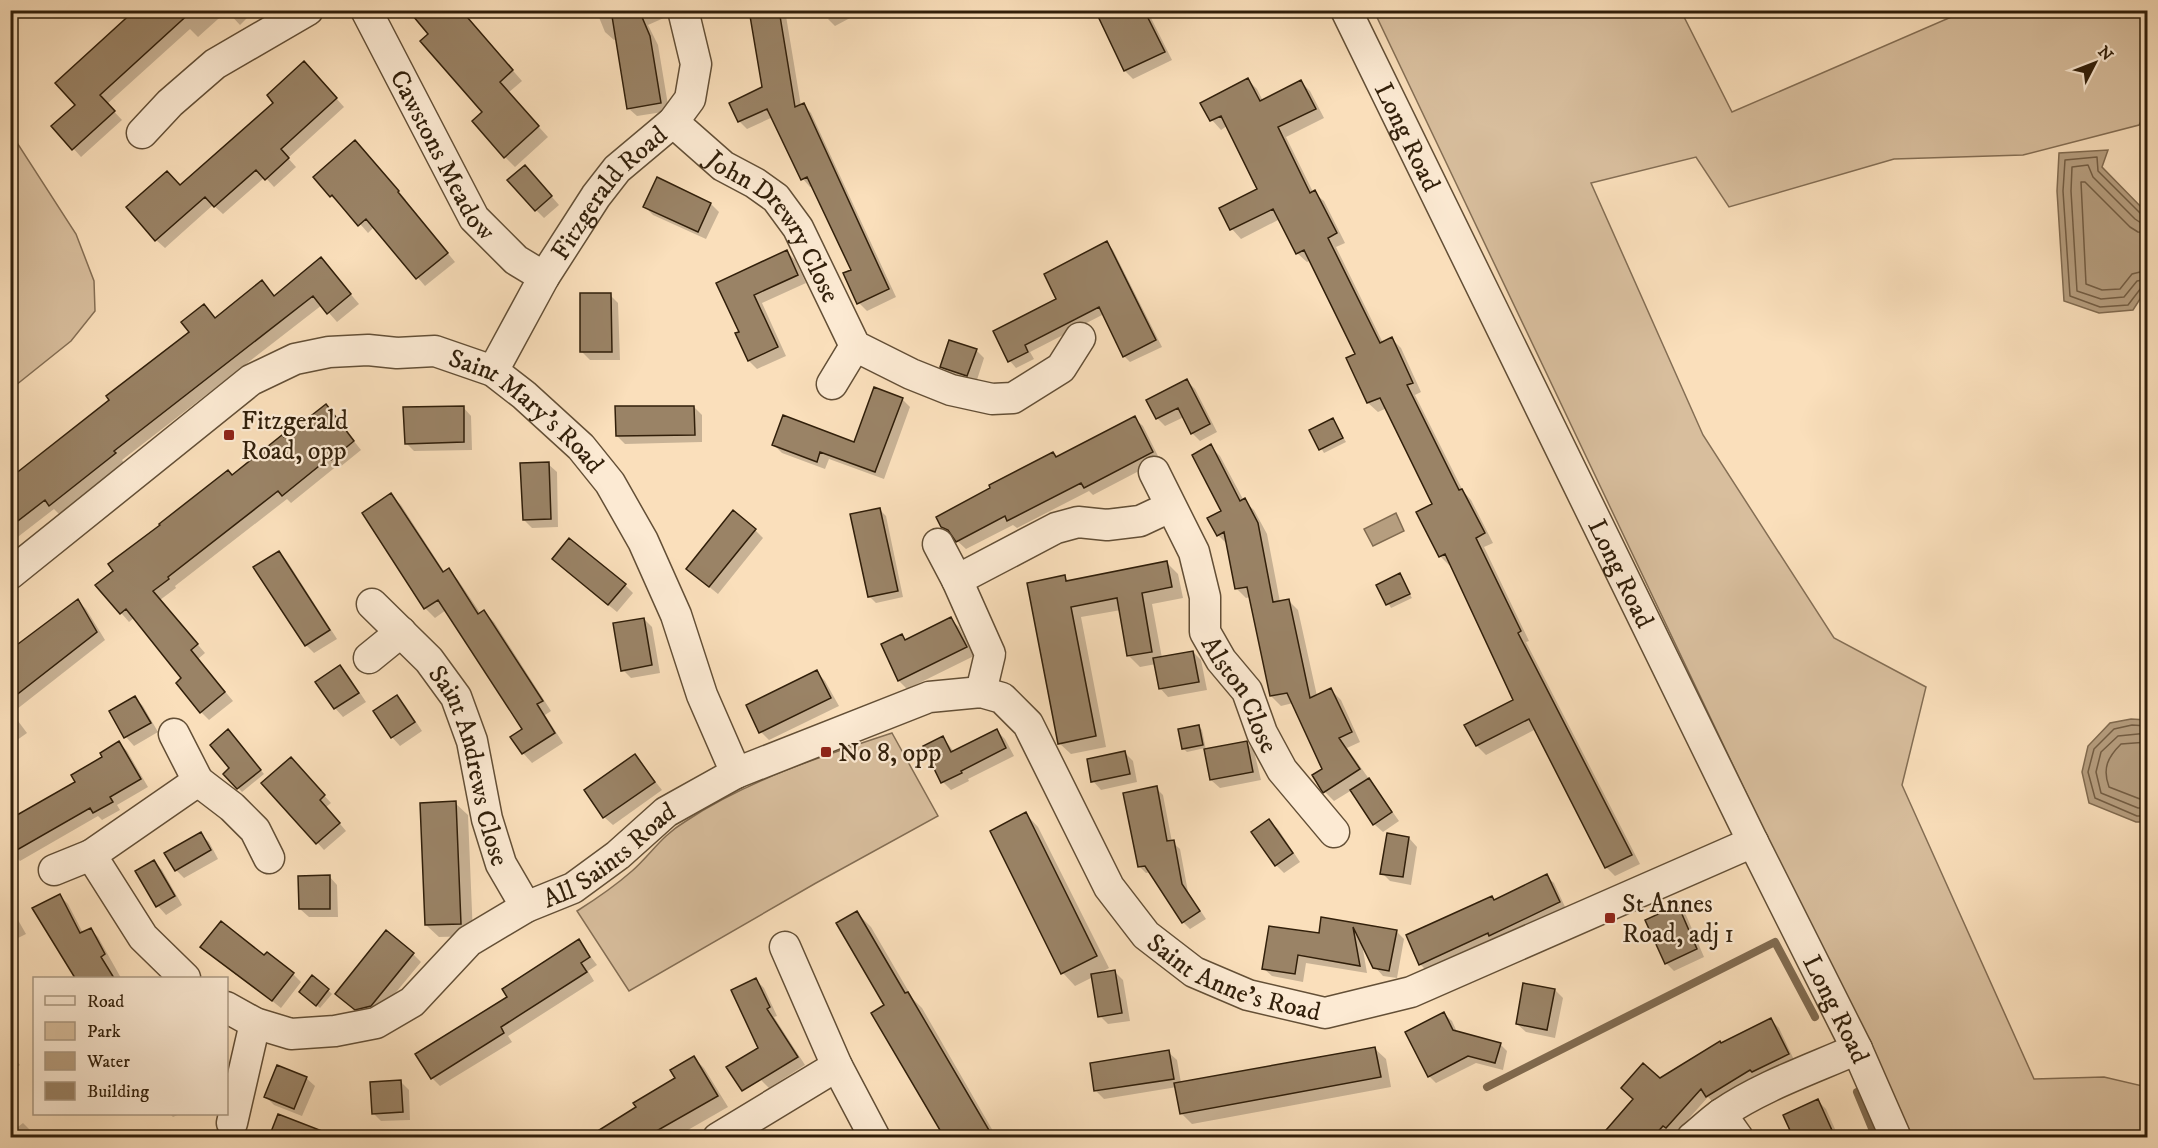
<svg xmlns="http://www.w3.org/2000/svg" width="2158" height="1148" viewBox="0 0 2158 1148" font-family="'IM FELL DW Pica',serif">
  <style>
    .green { fill: #d8be9d; stroke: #846e54; stroke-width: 1.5 }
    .water { fill: #b69e7f; stroke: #816b50; stroke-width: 1.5 }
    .shadow { fill: #0003 }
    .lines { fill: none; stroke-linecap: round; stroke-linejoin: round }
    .shore { stroke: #745e44; stroke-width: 1.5 }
    .stream { stroke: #816b50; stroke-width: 8 }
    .building { fill: #9a8366; stroke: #311f0a; stroke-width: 1.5 }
    .minor-casing { stroke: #634f36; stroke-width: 33 }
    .minor { stroke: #fcead3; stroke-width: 30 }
    .poi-dot { fill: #8f2418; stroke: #fcead3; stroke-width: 2 }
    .labels { text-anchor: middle; stroke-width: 4.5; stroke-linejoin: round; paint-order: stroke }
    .street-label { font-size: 26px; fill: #311f0a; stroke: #fcead3 }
    .poi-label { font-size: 26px; fill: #311f0a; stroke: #fcead3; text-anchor: start }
  </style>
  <rect width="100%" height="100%" fill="#fadfbb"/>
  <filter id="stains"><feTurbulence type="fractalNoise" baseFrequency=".00333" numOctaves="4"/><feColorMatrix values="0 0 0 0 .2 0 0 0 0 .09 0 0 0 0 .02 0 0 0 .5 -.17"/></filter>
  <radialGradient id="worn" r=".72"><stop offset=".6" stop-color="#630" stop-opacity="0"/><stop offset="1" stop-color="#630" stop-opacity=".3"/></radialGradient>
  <path class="green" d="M1374,11H1681L1732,112L1965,11H2147V110L2139,125L2023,155L1894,159L1729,207L1696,157L1591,183L1703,435L1834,638L1926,687L1902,785L2034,1079L2104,1077L2147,1087V1137H1910Z
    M10,128L12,135L76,234L94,281L95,311L71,341L11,389Z
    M892,733L938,816L816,883L629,991L577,911C596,899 615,886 632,871C652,853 661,836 686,821C748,780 822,756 892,733Z"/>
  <path class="water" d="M2108,150L2102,167L2147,213V288L2133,310L2099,313L2064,301L2057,191L2059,153Z
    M1396,513L1404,531L1373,546L1364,529Z
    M2131,719L2147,720V822H2136L2089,803L2082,772L2088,746L2110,723Z"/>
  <path class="shadow" d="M138,10H255L240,25L227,11L198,37L190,29L107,104L122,120L81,157L73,148L77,105Z
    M460,10L522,81L508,93L548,137L515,167L505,157L484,112Z
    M596,10H676L675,13L648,25L658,45L669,111L637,116L628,108L617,39L614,40L605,32Z
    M750,10H785L801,106L803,105L811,113L896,297L867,311L859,303L845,274L853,270L813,186L810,187L803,179L773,117L747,129L739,121L763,88Z
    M823,10H837L827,16V18Z
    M844,10H865L835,26L828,19Z
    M1096,10H1147L1172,60L1133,79L1125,71Z
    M312,71L344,107L288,158L296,167L274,187L265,177L223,214L213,205L165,248L156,240L180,187Z
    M1248,80L1257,89L1263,101L1301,82L1310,91L1324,118L1286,137L1313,192L1324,201L1345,243L1336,247L1383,343L1392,339L1401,348L1421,392L1415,395L1463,491L1471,500L1493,543L1484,547L1529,641L1526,642L1640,864L1615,876L1606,867L1536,729L1486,755L1477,746L1467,726L1515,701L1451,564L1449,565L1440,556L1434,504L1387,408L1378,412L1368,403L1348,358L1357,354L1311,260L1307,262L1297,253L1280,219L1241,239L1232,229L1259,190L1227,126L1221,130L1212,120Z
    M363,150L406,200L405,201L455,262L425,286L374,227L368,233L341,202L339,204L331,196Z
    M533,175L559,205L544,218L536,210Z
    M711,204L719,212L706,239L653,215L645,207Z
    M1107,243L1113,250L1162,347L1130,362L1124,356L1104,314L1030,352L1034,359L1016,368L1010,361L995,332L1058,299Z
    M787,252L795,260L806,283L762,303L786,356L757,369L749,361L741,332L718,284Z
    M321,259L359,304L337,322L322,305L122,460L124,463L59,514L54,509L10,543V478L262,282L276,297Z
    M610,295L618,303L620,360H590L582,352Z
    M976,350L984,358L976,383L950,375L942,367Z
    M1187,381L1195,389L1217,432L1200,441L1192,433L1184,417L1165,426L1157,418Z
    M902,399L910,407L884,479L829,459L825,469L782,453L774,445L854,444Z
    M326,406L361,450L340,467L338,465L291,503L287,499L175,586L176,588L160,600L205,653L198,659L233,701L209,720L201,712L183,678L135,617L129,622L97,585L232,477Z
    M463,407L471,416L472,450L414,451L406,443Z
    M694,407L702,415V442L625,444L617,436Z
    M1134,418L1143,426L1160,460L1093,495L1089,491L1017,528L1013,525L966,549L942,527Z
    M1333,420L1346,442L1324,453L1311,431Z
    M1210,446L1220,456L1244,501L1254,510L1267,534L1280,602L1289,601L1298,610L1317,696L1331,690L1341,700L1360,742L1347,748L1399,821L1383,832L1374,824L1352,790L1334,801L1325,792L1324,769L1293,703L1281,706L1271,696L1250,597L1246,598L1236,588L1228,545L1218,535L1223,511Z
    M548,464L557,472L558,527L532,528L524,520Z
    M391,495L401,505L445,573L449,570L458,580L481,614L484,612L494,622L551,711L545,715L563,743L532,763L523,753L524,730L446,610L435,618L425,608Z
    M880,510L886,516L903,597L876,603L869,596Z
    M755,530L763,538L718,594L697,577Z
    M279,552L287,561L337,639L314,653L306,645Z
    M1167,563L1178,574L1183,598L1152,604L1162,658L1193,652L1201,660L1207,690L1168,697L1160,688L1156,664L1140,667L1129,656L1121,610L1081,617L1106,747L1071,754L1059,743L1064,577L1070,582Z
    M562,567L625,585L633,593L617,612Z
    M1399,575L1412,598L1391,608L1378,585Z
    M78,601L86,609L105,640L12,713L27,733L10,745V652Z
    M644,619L652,627L660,673L631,678L623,670Z
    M950,619L959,627L974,656L907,689L899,681L883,645L902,636L907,641Z
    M340,667L348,675L366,702L343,717L335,708L318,682Z
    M817,672L825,681L839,706L769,740L761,732Z
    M397,697L405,705L422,731L400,746L392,737L375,711Z
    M135,698L143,706L158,732L134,746L126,737L111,712Z
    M1198,726L1202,730L1206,750L1246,742L1254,751L1261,780L1220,788L1211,780L1205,748L1187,752L1184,749Z
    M997,731L1005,739L1014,756L968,779L969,781L951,790L943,782V737L954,752Z
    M231,735L264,774L242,792L225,774L231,768Z
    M119,743L127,751L148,787L117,805L120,810L102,820L98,816L20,861L12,853L77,782Z
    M1125,753L1133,761L1137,782L1101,790L1093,781Z
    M635,756L662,790L613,825L604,817Z
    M297,766L331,803L326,807L346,831L324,850L264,784Z
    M1156,788L1163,795L1172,842L1180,849L1188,892L1206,919L1190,929L1183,922L1151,872L1146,873L1139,866Z
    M455,803L468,815L473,936L439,937L426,925Z
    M1026,814L1038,827L1109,968L1100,973L1114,971L1123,980L1130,1021L1108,1024L1100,1016L1093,977L1075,986L1063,973L992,831Z
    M1269,821L1278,829L1300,862L1284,873L1276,865Z
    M200,834L209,842L218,859L184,878L176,870Z
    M1409,838L1417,847L1411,885L1390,881L1382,873Z
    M154,862L162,870L182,905L166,915L158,906L137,872Z
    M329,876L337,885L338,917H309L300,909Z
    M1546,876L1554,883L1566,909L1427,971L1420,964L1492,897L1495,901Z
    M60,896L68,904L83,933L90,929L98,937L121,978H75L58,946Z
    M1678,907L1686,915L1704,957L1674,971L1666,963Z
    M14,913L26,934L10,942V914Z
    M857,913L871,927L913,999L922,1008L997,1138H945L873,1014L886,1006Z
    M1323,919L1396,931L1404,939L1397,978L1383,976L1375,967L1362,944L1367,973L1306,963L1303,982L1272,976L1263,968L1320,935Z
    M579,941L597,965L588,971L594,981L508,1036L512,1042L440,1086L432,1078L509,997Z
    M202,947L293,974L301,982L281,1008L237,973L236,975Z
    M413,954L421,962L378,1014L364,1017L345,1002Z
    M756,980L764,988L777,1016L774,1017L805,1065L769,1088L760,1079Z
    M328,990L332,994L320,1008L304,995Z
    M1555,990L1563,998L1555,1038L1526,1032L1517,1024Z
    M1444,1014L1452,1021L1457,1032L1500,1044L1507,1051L1503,1070L1476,1063L1436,1083L1429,1076Z
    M1771,1020L1779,1028L1795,1062L1715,1104L1708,1097L1674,1135L1672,1133L1668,1138H1602L1635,1100L1660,1080L1721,1044Z
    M1374,1048L1386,1059L1391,1087L1192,1124L1181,1113L1177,1087L1104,1099L1096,1091L1168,1052L1177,1060L1181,1083Z
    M10,1053L20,1065L10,1072Z
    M693,1057L704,1068L728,1107L674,1138H590L638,1108L677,1078Z
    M306,1078L315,1086L302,1116L274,1105L266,1097Z
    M401,1082L409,1090L410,1120L381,1121L373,1113Z
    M1818,1101L1826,1109L1839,1138H1795L1785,1116Z
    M170,1114H180L173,1117Z
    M23,1123L31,1131L37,1138H10V1133Z
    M314,1130L322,1138H277L272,1133Z"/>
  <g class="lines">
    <path class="shore" d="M2148,216L2141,214L2098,171L2097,157L2065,160L2063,191L2070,296L2100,307L2128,305L2141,288L2148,286
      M2148,224L2141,223L2135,219L2093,177L2088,165L2072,167L2071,191L2077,291L2101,299L2124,297L2137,281L2148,279
      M2148,233L2138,232L2130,227L2085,182H2081L2086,284L2102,290L2120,289L2132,274L2148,270
      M2148,726L2132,725L2114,729L2094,749L2088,772L2095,798L2137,816H2148
      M2148,733L2118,736L2101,752L2096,772L2101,793L2138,808H2148
      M2148,742L2121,744C2108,757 2102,768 2109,787L2140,799H2148"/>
    <path class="stream" d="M1487,1087L1775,942L1815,1017
      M1857,1092L1876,1138"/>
  </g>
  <path class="building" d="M135,10H193L100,95L115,111L72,150L51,126L75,105L55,83Z
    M408,10H461L513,70L500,82L539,126L504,158L472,121L482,112L420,41L428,34Z
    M611,10H639L650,36L661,103L627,109Z
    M749,10H779L795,107L804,103L889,289L857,304L843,273L851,270L807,177L801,180L767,109L738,122L729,103L762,87Z
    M1095,10H1144L1165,52L1124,71Z
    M304,61L337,98L281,149L289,158L265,180L256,170L214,207L205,197L155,241L126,207L167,171L180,185L273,103L267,95Z
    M1248,78L1260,101L1301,80L1316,109L1278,127L1310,193L1315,190L1337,233L1328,238L1380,343L1392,337L1413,383L1407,385L1459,490L1462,489L1485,533L1476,538L1521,631L1518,633L1632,855L1605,868L1529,719L1476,746L1464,725L1513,700L1445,554L1439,557L1416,512L1432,504L1380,398L1367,403L1346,358L1355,354L1304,250L1296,254L1273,209L1230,230L1219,208L1257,189L1221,116L1210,121L1200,103Z
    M355,140L399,191L398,192L448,253L416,279L366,219L358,226L332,195L330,197L313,177Z
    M525,165L552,196L535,211L507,180Z
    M657,177L711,203L698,232L643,207Z
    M1107,241L1156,340L1123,357L1099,307L1025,345L1028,352L1008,362L993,331L1056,299L1044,274Z
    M787,250L798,275L754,295L778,347L748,361L735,333L739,332L716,283Z
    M321,257L351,294L327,314L313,296L114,451L116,453L49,506L45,500L10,527V478L109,400L106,396L189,332L181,322L204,304L215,318L262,280L274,296Z
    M580,293H611L612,352H580Z
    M949,340L977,349L967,376L940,367Z
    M1187,379L1210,424L1191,434L1178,408L1156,419L1146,400Z
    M874,387L903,398L875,472L820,452L817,462L772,445L783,415L854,442Z
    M326,404L354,441L331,460L329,458L282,496L278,491L168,577L169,579L153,591L198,644L191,650L225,692L200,713L176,683L181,678L126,609L120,614L95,585L113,571L108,564L160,525L159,524L228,470L232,475L282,435L284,437Z
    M464,406V442L405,444L403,407Z
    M615,406H694L695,435L616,436Z
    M1135,416L1153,452L1084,488L1081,483L1007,521L1005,516L956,542L948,530L941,527L936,517L990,488L989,485L1053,452L1056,457Z
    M1333,418L1343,438L1319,450L1309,430Z
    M1211,444L1240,501L1245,498L1258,523L1273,602L1289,599L1310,698L1331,688L1352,732L1339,738L1360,769L1323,793L1312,775L1322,769L1287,693L1270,696L1247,587L1235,589L1224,532L1217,536L1207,518L1221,511L1192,455Z
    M549,462L551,519L523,520L520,463Z
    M391,493L443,572L449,568L478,614L484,610L543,701L537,704L555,733L522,754L510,737L522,729L438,600L424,609L362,513Z
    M880,508L898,591L868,597L850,514Z
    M733,510L756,529L709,587L686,569Z
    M569,538L626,584L608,605L552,559Z
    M279,551L330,630L305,646L253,567Z
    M1167,561L1172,587L1142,593L1152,652L1127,656L1117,598L1071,607L1096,736L1058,744L1027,583L1065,575L1066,581Z
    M1400,573L1410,594L1386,605L1376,585Z
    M78,599L97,632L10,700V650Z
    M951,617L967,647L898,681L881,644L902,634L905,640Z
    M644,618L652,665L621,671L613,623Z
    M1193,651L1199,682L1159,689L1153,658Z
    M340,665L359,693L334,709L315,682Z
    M817,670L831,698L759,733L746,705Z
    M397,695L415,722L391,738L373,711Z
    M135,696L151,723L124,738L109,711Z
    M1199,725L1203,745L1182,749L1178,729Z
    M228,729L261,770L237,789L223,774L229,768L210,745Z
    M997,729L1006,748L961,771L962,773L941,783L923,746L943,736L951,752Z
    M119,741L141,779L110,797L113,802L93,813L90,808L10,854V819L75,782L71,775L102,757L100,753Z
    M1247,741L1253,772L1210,780L1204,749Z
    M1125,751L1130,774L1091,782L1087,759Z
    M635,754L655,782L603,818L584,790Z
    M291,757L325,795L320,800L340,823L316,844L261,783Z
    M1369,778L1392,812L1373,825L1350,790Z
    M1157,786L1167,841L1174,840L1182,884L1200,911L1182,923L1145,866L1138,867L1123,793Z
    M456,801L461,924L425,925L420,803Z
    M1026,812L1097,956L1061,974L990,831Z
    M1269,819L1293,853L1275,866L1251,832Z
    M201,832L211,850L175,871L164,853Z
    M1387,833L1409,837L1403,877L1380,874Z
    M154,860L175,896L156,907L135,871Z
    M1547,874L1560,902L1489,936L1488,933L1419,965L1406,935L1492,896L1494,900Z
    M330,875V909H299L298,876Z
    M60,894L80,933L91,928L105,954L101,957L114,978H75L32,908Z
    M1678,905L1697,949L1665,964L1645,920Z
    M857,911L905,993L908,992L993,1137H944L871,1013L884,1005L836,923Z
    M1321,917L1397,930L1389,971L1373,968L1353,927L1360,966L1298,955L1295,974L1262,969L1269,926L1319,933Z
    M221,921L264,955L267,952L294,973L272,1001L200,947Z
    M386,930L414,953L371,1006L355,1010L335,994Z
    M579,939L590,957L581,963L587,972L501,1027L504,1033L431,1079L415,1054L507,997L502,989Z
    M1115,970L1122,1013L1098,1017L1091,974Z
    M312,975L329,989L316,1006L299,992Z
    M756,978L770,1007L767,1009L798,1057L742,1091L726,1067L758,1048L731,990Z
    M1523,983L1555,989L1547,1030L1516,1024Z
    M1444,1012L1453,1030L1501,1043L1495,1063L1468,1056L1428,1077L1405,1032Z
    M1771,1018L1789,1054L1752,1072L1750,1070L1706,1097L1701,1089L1666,1128L1663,1126L1653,1137H1600L1633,1099L1621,1088L1643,1063L1660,1078L1720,1041L1721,1043Z
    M1375,1047L1381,1077L1180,1114L1174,1083Z
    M1169,1050L1174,1079L1094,1091L1090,1063Z
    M694,1056L718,1096L646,1137H588L636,1107L633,1103L675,1078L670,1070Z
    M277,1065L307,1077L294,1109L264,1097Z
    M401,1080L403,1112L372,1114L370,1082Z
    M1818,1099L1835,1137H1793L1783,1115Z
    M278,1114L335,1136L334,1137H269Z"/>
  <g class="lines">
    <g class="minor-casing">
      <g id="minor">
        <path id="s1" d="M366,10L474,218L516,260L544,277"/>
        <path id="s2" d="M1346,10L1753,842L1857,1049L1896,1138"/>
        <path id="s3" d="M673,122L723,166L755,183L776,198L798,228L855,346L911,374L951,390L992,399L1013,398L1061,368L1080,338"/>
        <path d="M142,133L170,103L215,64L308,10"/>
        <path id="s4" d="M493,371L544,277L596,196L617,169L673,122L690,99L696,64L683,10"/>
        <path d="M832,384L855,346"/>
        <path id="s5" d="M1154,472L1194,552L1205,597V632L1221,660L1247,691L1262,733L1282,770L1334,832"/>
        <path d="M938,544L957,580L990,654L981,692"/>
        <path id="s6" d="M10,574L251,380L295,359L329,352L368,350L397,353L435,351L493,371L524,395L581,447L610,483L643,541L676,615L702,695L736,773"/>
        <path d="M957,580L1056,528L1078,522L1107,525L1140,521L1170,507"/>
        <path id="s7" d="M372,604L429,660L456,697L472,741L487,819L501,864L526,907"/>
        <path d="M369,658L401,632"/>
        <path d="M174,734L198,781"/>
        <path d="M54,870L91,855"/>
        <path d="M785,947L837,1066L875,1138"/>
        <path d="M185,978L143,937L91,855L198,781L232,807L255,830L269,858"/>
        <path id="s8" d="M226,1007L255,1023L291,1034L335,1031L376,1023L412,1002L469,941L526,907L573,888L618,855L666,812L736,773L929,697L981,692L1002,698L1028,724L1109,887L1146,935L1194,972L1248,995L1325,1013L1411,992L1753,842"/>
        <path d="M1721,1114L1738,1138"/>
        <path d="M232,1123L255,1023"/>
        <path d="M718,1138L837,1066"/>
        <path d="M1692,1138C1702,1130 1711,1121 1721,1114C1762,1086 1812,1069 1857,1049"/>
      </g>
    </g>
    <use href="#minor" class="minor"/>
  </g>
  <g class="poi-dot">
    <rect x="223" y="429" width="12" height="12" rx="3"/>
    <rect x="820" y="746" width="12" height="12" rx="3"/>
    <rect x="1604" y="912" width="12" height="12" rx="3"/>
  </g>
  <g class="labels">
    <g class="street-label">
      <text dy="9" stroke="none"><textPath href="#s2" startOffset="141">Long Road</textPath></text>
      <text dy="9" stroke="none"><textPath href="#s1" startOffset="164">Cawstons Meadow</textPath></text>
      <text dy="9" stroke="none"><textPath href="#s4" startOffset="214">Fitzgerald Road</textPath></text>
      <text dy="9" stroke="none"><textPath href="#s3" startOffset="148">John Drewry Close</textPath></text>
      <text dy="9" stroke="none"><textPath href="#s6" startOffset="610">Saint Mary's Road</textPath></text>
      <text dy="9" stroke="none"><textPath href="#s2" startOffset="627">Long Road</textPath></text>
      <text dy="9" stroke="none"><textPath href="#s5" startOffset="243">Alston Close</textPath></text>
      <text dy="9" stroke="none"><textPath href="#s7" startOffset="195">Saint Andrews Close</textPath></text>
      <text dy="9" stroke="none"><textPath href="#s8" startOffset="447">All Saints Road</textPath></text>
      <text dy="9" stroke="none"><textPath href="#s8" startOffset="1260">Saint Anne's Road</textPath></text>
      <text dy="9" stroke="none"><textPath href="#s2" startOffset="1113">Long Road</textPath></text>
    </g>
    <g class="poi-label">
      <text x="241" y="429">Fitzgerald<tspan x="241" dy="30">Road, opp</tspan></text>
      <text x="838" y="761">No 8, opp</text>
      <text x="1622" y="912">St Annes<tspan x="1622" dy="30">Road, adj 1</tspan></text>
    </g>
  </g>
  <rect width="2158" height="1148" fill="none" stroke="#fadfbb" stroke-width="36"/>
  <rect x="12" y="12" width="2134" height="1124" fill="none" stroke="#311f0a" stroke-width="3"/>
  <rect x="18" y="18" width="2122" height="1112" fill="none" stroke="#311f0a" stroke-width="1.5"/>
  <rect x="33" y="977" width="195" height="138" fill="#fcead3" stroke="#ab9983" stroke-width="1.5"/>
  <rect x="45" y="996" width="30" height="9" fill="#fcead3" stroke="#ab9983" stroke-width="1.5"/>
  <text x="87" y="1007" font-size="18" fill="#311f0a">Road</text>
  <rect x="45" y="1022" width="30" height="18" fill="#d8be9d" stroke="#ab9983" stroke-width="1.5"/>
  <text x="87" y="1037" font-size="18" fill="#311f0a">Park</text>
  <rect x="45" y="1052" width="30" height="18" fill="#b69e7f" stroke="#ab9983" stroke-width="1.5"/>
  <text x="87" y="1067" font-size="18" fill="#311f0a">Water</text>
  <rect x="45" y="1082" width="30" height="18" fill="#9a8366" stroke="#ab9983" stroke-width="1.5"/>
  <text x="87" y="1097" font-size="18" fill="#311f0a">Building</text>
  <g transform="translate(2095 63) rotate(48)" stroke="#fcead3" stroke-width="4.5" paint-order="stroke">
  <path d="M0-4.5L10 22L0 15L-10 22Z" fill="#311f0a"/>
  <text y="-9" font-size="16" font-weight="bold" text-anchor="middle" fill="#311f0a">N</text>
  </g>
  <rect width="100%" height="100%" filter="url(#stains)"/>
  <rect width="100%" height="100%" fill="url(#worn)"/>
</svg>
